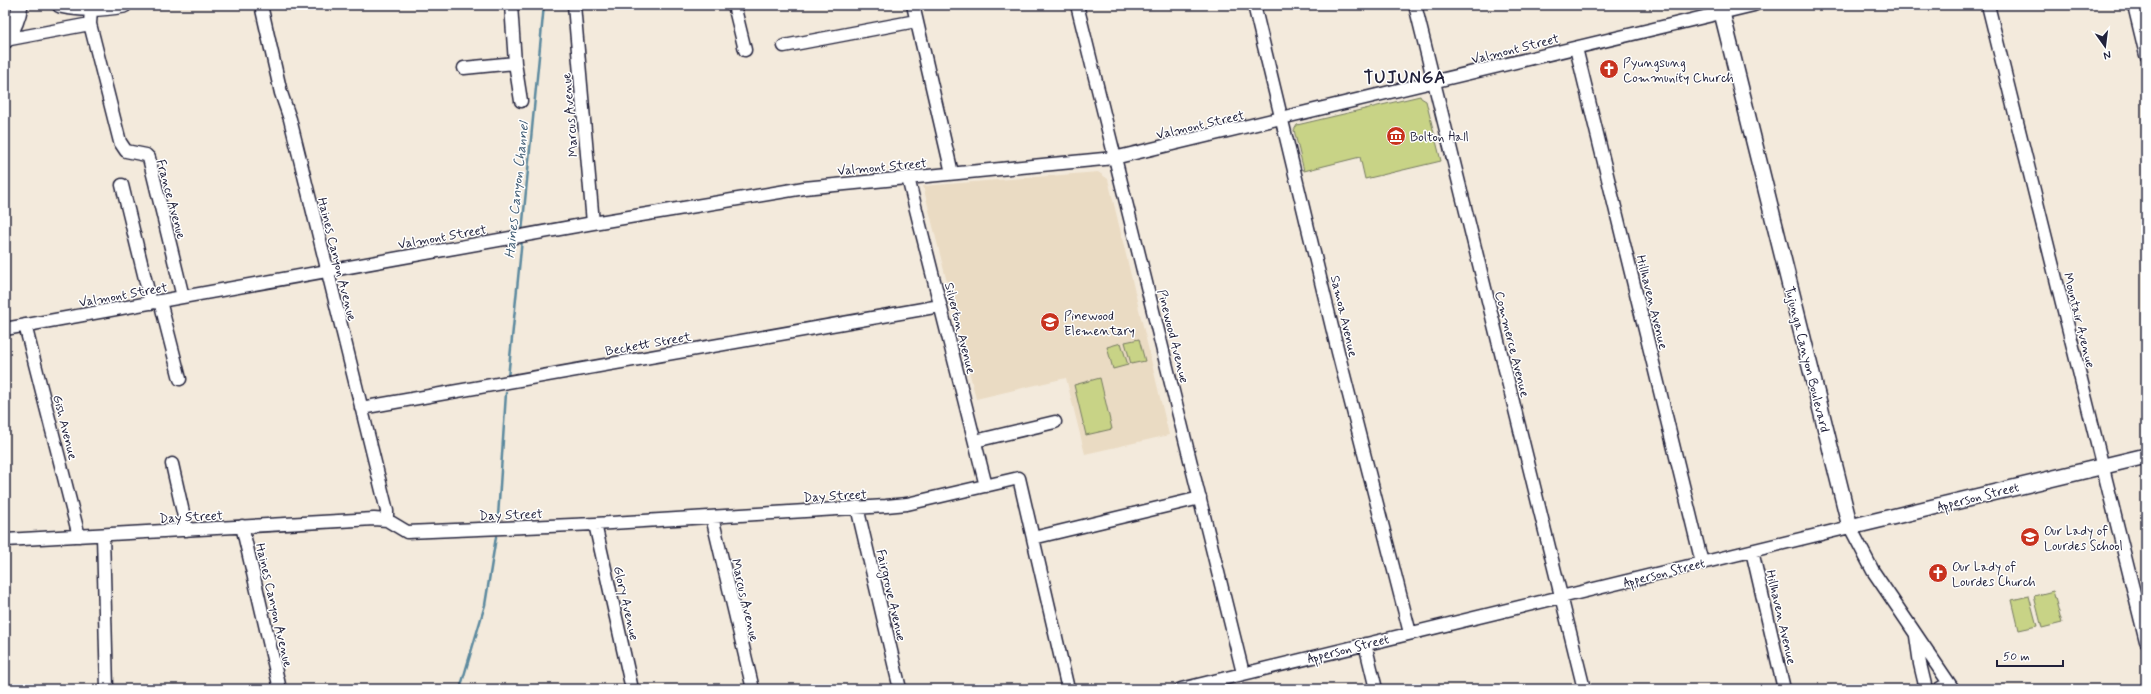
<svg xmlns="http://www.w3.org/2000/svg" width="2151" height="694" viewBox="0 0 2151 694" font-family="Mynerve,sans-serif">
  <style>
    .built { fill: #eadbc3 }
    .green { fill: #c8d386; stroke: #757a60 }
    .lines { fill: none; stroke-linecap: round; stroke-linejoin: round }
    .stream { stroke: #5b899e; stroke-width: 2.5 }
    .minor-casing { stroke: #22223b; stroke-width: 15 }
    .major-casing { stroke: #22223b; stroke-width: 18 }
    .minor { stroke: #fff; stroke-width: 12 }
    .major { stroke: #fff; stroke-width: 15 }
    .labels { text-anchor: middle; stroke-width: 3; stroke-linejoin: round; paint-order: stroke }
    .street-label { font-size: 13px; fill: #22223b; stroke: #fff }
    .poi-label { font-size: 13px; fill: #22223b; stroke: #fff; text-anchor: start }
    .water-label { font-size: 14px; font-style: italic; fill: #435e75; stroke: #fff }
    .district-label { font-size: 17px; font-weight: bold; letter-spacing: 1px; fill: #22223b; stroke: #fff }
  </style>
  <rect width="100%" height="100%" fill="#f3eadc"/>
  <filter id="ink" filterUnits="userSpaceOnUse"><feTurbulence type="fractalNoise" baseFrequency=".025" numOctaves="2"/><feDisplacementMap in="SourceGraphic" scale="8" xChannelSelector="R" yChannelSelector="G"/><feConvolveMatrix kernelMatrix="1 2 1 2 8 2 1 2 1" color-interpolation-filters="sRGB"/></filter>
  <g filter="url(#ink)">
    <path class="built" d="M1098,172L1108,179L1169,435L1085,454L1066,378L976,399L923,186Z"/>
    <path class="green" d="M1420,96L1421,98L1426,101L1441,161L1365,179L1360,157L1304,171L1294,130L1297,125Z
      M1139,339L1145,361L1131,364L1125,342Z
      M1121,343L1128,365L1113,369L1107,347Z
      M1100,378L1112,429L1086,435L1074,385Z
      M2053,591L2062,623L2042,628L2034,596Z
      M2029,596L2037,626L2019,630L2012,600Z"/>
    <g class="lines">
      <path class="stream" d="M522,232L544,5
        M508,378L522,239
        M498,517L506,393
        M460,689L485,605L496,537"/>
      <g class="minor-casing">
        <path id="minor" d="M261,5L281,93L290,119L387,511V520
          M511,5L515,63L521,101
          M574,5L593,223
          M734,5L745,50
          M913,5L952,173
          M1077,5L1243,673
          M1254,5L1338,352L1410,633
          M1415,5L1584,689
          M1988,5L2146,641
          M2134,5L2146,55
          M91,9L90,24L120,142L126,151L146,155L149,158L183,297
          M5,40L90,24
          M784,46L916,21
          M1576,48L1702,563
          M464,68L515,63
          M908,178L986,486
          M122,185L151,303
          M160,301L180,379
          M25,325L79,536
          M5,329L593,223L804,188L1114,158L1754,5
          M361,408L940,306
          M975,441L1055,422
          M172,464L187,530
          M857,507L900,689
          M712,517L753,689
          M595,524L632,689
          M242,526L280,689
          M103,535L107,689
          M1033,538L1200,498
          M5,540L374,519L387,520L407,532L595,524L886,506L907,504L1019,478L1068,689
          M1752,551L1784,689
          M1916,636L1920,664L1926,689
          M1365,644L1376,689
          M1181,689L1850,527L1873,571L1953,689
          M1939,689L1949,683"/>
      </g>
      <g class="major-casing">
        <path id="major" d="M60,5C82,10 102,9 124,5
          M1720,5L1850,527L2146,456
          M6,40C14,28 18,19 20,5"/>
      </g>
      <use href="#minor" class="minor"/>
      <use href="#major" class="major"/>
    </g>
  </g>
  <defs>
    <g id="church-disc" transform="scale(1)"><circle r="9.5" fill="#c8321e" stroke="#fff"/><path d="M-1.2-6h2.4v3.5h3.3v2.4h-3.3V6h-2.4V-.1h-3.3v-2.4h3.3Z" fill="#fff"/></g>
    <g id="museum-disc" transform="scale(1)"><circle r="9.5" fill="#c8321e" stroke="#fff"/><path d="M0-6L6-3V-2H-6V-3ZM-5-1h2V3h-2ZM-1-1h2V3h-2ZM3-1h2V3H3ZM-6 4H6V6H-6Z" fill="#fff"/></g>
    <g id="school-disc" transform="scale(1)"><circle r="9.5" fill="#c8321e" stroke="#fff"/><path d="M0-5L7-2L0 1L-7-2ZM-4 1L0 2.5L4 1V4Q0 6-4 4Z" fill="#fff"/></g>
  </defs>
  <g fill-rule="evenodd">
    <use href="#church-disc" x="1609" y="69"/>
    <use href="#museum-disc" x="1396" y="136"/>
    <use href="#school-disc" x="1050" y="322"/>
    <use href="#school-disc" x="2030" y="537"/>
    <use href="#church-disc" x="1938" y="573"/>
  </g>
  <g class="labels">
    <g class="street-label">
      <text transform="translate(1515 48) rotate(-14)" y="5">Valmont Street</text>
      <text transform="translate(569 115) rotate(-95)" y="5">Marcus Avenue</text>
      <text transform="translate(1200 124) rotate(-13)" y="5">Valmont Street</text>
      <text transform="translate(882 166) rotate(-5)" y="5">Valmont Street</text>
      <text transform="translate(172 199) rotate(75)" y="5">France Avenue</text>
      <text transform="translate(442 236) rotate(-10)" y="5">Valmont Street</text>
      <text transform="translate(338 259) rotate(76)" y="5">Haines Canyon Avenue</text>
      <text transform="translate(123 294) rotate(-10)" y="5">Valmont Street</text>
      <text transform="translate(1653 302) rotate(76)" y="5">Hillhaven Avenue</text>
      <text transform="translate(1345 316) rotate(77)" y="5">Samoa Avenue</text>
      <text transform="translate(2080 320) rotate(76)" y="5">Mountair Avenue</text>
      <text transform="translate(961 328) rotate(76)" y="5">Silverton Avenue</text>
      <text transform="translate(1174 336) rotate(76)" y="5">Pinewood Avenue</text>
      <text transform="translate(648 343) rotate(-10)" y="5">Beckett Street</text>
      <text transform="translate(1513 344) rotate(76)" y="5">Commerce Avenue</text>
      <text transform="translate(1808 359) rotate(76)" y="5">Tujunga Canyon Boulevard</text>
      <text transform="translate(66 427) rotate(76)" y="5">Gish Avenue</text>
      <text transform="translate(835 495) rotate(-3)" y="5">Day Street</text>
      <text transform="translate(1978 496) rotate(-14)" y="5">Apperson Street</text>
      <text transform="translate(511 514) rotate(-2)" y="5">Day Street</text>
      <text transform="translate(191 516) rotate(-3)" y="5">Day Street</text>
      <text transform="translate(1664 572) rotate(-14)" y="5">Apperson Street</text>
      <text transform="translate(892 595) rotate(77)" y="5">Fairgrove Avenue</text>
      <text transform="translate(746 600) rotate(77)" y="5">Marcus Avenue</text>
      <text transform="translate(627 603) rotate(77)" y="5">Glory Avenue</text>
      <text transform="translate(275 605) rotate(77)" y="5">Haines Canyon Avenue</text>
      <text transform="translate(1782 617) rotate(77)" y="5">Hillhaven Avenue</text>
      <text transform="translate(1348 648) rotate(-14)" y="5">Apperson Street</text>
    </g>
    <g class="poi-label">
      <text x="1623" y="67">Pyungsung<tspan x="1623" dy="15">Community Church</tspan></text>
      <text x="1410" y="141">Bolton Hall</text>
      <text x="1064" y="320">Pinewood<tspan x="1064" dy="15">Elementary</tspan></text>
      <text x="2044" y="535">Our Lady of<tspan x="2044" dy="15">Lourdes School</tspan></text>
      <text x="1952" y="571">Our Lady of<tspan x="1952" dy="15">Lourdes Church</tspan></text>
    </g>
    <g class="water-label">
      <text transform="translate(516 190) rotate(-84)" y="5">Haines Canyon Channel</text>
    </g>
    <g class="district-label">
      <text x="1405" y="83">TUJUNGA</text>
    </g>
  </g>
  <rect width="2151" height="694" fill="none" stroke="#fff" stroke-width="20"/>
  <rect x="10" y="10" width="2131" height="674" fill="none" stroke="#22223b" stroke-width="1.5" filter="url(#ink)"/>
  <g transform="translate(2105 46) rotate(166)" stroke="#ffffff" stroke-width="3" paint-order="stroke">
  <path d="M0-3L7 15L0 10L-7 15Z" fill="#22223b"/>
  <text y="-6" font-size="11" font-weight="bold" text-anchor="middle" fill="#22223b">N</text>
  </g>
  <path d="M1997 660v6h66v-6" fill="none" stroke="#22223b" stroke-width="2"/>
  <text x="2003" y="660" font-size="12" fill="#22223b" stroke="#ffffff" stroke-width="3" paint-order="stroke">50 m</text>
</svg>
